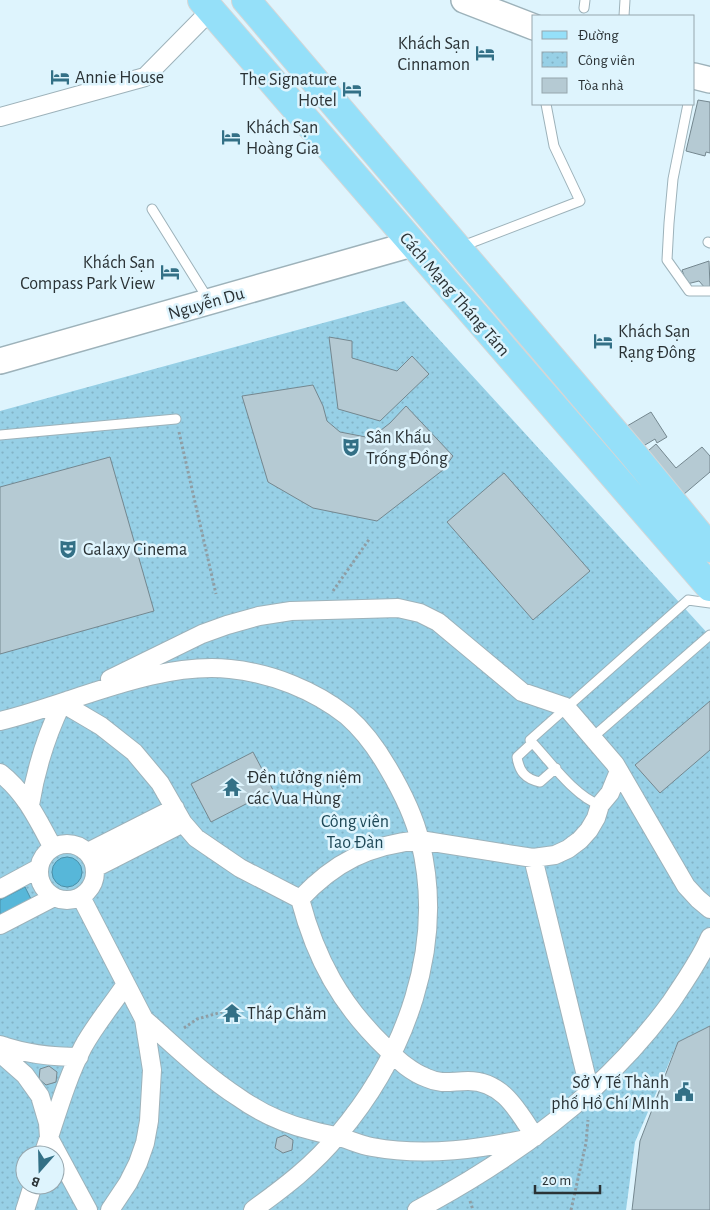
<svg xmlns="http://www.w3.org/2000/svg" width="710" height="1210" viewBox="0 0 710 1210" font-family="'Alegreya Sans',sans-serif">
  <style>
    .park { fill: url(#park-dots); fill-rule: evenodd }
    .water { fill: #57b7d9; stroke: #4a8fa8 }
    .building { fill: #b5cad3; stroke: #74878f }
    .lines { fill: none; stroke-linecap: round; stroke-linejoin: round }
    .lane-casing { stroke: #9db2ba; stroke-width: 11 }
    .street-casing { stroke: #9db2ba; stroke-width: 20 }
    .secondary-casing { stroke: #9db2ba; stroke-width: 28 }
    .primary-casing { stroke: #d4d6d7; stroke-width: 30 }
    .path { stroke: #8f9ea5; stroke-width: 3; stroke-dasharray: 2.5 2.5; stroke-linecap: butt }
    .lane { stroke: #fff; stroke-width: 9 }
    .street { stroke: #fff; stroke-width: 18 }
    .secondary { stroke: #fff; stroke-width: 25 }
    .primary { stroke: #95e0f9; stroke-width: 28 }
    .labels { text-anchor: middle; stroke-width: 5; stroke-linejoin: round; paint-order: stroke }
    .poi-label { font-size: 18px; fill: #2a3235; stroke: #def4fd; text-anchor: start }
    .street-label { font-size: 18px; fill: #2a3235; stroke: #def4fd }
    .park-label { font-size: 18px; fill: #1e4857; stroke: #def4fd }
  </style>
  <defs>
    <pattern id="park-dots" width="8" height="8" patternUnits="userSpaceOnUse" patternTransform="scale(1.25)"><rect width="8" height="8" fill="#97d0e6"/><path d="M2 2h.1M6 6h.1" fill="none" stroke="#82b3c6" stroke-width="1.8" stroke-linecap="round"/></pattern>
  </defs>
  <rect width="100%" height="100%" fill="#def4fd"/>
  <path class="park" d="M404,301L710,636V1026L678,1042L635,1142L626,1210H0V411ZM25,1155H55V1185H25Z"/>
  <path class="water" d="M52 872a15 15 0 1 1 30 0a15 15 0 1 1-30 0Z
    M25,887L31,899L0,915V900Z"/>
  <path class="building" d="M698,100L710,102V153L706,152L705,156L686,151Z
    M709,261L710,286L705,288L699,281L687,284L682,270Z
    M329,337L352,341V358L397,371L412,356L429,374L380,421L338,409Z
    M313,385L323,406L327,421L340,432L371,438L390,423L406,406L453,456L443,470L377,521L313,508L268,482L242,396Z
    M651,412L667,437L657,443L655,439L635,451L622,429Z
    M656,444L676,468L702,447L710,456V472L677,500L641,457Z
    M110,457L154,611L0,654V487Z
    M504,473L590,571L533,620L447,522Z
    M710,701V750L660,793L635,765Z
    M253,752L273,790L211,822L191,784Z
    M228,1008H237V1017L228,1018Z
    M710,1026V1210H632L640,1141L678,1042Z
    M49,1066L57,1072L56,1082L46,1085L39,1079L40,1069Z
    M285,1135L293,1140L292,1150L283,1153L275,1148L277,1138Z"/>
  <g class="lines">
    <g class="lane-casing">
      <path id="lane" d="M584,8L585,0
        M624,16L625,0
        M688,104L673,179L669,223L667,260L689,291H710
        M152,209L208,299
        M708,242L710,243
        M460,247L580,201L554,146L546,104
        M0,435L176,419
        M593,737L710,635
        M532,743L517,757C519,771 525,779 540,782L556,768
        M600,805C574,796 549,760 530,740L688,600L710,603"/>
    </g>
    <g class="street-casing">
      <path id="street" d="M0,117L145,77L210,11
        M110,679L202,634L227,625L259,616L291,611L398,608L420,613L438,622L522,692L566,707L615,764L686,886L698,899L710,909
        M62,703L101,726L134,752L160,783L183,823L196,838L240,868L300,899C316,960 341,1005 387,1049C399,1061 411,1072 427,1078C442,1085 452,1081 468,1081C503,1081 518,1111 535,1137C482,1149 426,1157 372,1147C360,1145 348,1139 336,1136C328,1134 319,1133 310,1130C285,1124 259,1112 238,1097C204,1075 175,1046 144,1019
        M0,721C71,704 156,661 230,669C271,673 314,690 347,716C363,730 377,749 388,768C401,790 414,815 420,841C446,946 406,1055 338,1135C314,1165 283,1188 253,1210
        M0,773C25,792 38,820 53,848
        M30,805C36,768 46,736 62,703L69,700
        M39 872a28 28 0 1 1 56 0a28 28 0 1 1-56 0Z
        M88,852L175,808
        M533,858L590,1092
        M95,868L183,823
        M0,889L39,868
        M81,897L144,1019L152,1070L149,1121L145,1143L138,1163L128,1183L110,1210
        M300,899C335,862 369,845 420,840L533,858L555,855L568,849L580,840L589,830L596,818L600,805L610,793L619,771
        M0,925L54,897
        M0,1045C26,1054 51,1057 79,1057
        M0,1053L25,1075L40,1096L48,1123L49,1138L88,1210
        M43,1155C56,1118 65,1082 83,1047C95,1025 112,1005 126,984
        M25,1210L33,1185
        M417,1210C515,1158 606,1092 671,1002C685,981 700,960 710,937"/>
    </g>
    <g class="secondary-casing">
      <path id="secondary" d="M464,0L534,27
        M694,76L710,80
        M0,361L412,244"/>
    </g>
    <g class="primary-casing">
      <path id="primary" d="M202,0L710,587
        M246,0L633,454L710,548"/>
    </g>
    <path class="path" d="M179,432L216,594
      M333,591L370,538
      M184,1028L197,1019L222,1012
      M470,1201L473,1210
      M571,1210L586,1143L588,1120"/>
    <use href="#lane" class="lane"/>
    <use href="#street" class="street"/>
    <use href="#secondary" class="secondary"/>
    <use href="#primary" class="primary"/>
  </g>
  <defs>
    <g id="hotel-bare" transform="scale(1.5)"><path d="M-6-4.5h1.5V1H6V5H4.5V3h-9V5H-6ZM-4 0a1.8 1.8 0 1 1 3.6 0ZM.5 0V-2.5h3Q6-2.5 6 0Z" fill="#337086" stroke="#def4fd" stroke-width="2.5" paint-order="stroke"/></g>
    <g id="theatre-bare" transform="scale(1.5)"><path d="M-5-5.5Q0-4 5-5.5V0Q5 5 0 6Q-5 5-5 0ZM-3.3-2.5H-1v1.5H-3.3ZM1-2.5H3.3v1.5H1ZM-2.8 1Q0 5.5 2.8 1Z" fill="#337086" stroke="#def4fd" stroke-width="2.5" paint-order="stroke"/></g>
    <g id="temple-bare" transform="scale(1.5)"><path d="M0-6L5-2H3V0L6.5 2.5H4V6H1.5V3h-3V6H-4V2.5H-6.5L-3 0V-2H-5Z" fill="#337086" stroke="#def4fd" stroke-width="2.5" paint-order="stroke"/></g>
    <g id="civic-bare" transform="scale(1.5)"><path d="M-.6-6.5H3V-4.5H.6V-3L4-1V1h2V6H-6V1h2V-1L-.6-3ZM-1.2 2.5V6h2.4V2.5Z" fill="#337086" stroke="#def4fd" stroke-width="2.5" paint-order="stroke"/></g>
  </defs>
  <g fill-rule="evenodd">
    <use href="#hotel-bare" x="485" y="53"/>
    <use href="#hotel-bare" x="60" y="77"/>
    <use href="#hotel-bare" x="352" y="89"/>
    <use href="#hotel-bare" x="231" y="137"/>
    <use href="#hotel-bare" x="170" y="272"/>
    <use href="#hotel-bare" x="603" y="341"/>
    <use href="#theatre-bare" x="351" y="447"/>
    <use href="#theatre-bare" x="68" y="549"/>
    <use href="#temple-bare" x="232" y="787"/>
    <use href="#temple-bare" x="232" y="1013"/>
    <use href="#civic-bare" x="684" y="1092"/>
  </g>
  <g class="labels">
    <g class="poi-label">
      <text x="470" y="49" text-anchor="end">Khách Sạn<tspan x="470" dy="21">Cinnamon</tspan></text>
      <text x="75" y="83">Annie House</text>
      <text x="337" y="85" text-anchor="end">The Signature<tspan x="337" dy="21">Hotel</tspan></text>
      <text x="246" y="133">Khách Sạn<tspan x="246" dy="21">Hoàng Gia</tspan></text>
      <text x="155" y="268" text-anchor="end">Khách Sạn<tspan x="155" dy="21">Compass Park View</tspan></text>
      <text x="618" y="337">Khách Sạn<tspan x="618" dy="21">Rạng Đông</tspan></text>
      <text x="366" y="443">Sân Khấu<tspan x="366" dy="21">Trống Đồng</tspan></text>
      <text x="83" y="555">Galaxy Cinema</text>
      <text x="247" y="783">Đền tưởng niệm<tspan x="247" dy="21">các Vua Hùng</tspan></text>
      <text x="247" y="1019">Tháp Chăm</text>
      <text x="669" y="1088" text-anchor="end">Sở Y Tế Thành<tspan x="669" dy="21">phố Hồ Chí MInh</tspan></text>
    </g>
    <g class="street-label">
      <text transform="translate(455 294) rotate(49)" y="6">Cách Mạng Tháng Tám</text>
      <text transform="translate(206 303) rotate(-16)" y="6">Nguyễn Du</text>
    </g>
    <g class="park-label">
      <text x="355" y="827">Công viên<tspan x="355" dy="21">Tao Đàn</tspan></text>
    </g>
  </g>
  <rect x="532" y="15" width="162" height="90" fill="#def4fd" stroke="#96a6ad"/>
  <rect x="542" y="31" width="25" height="8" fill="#95e0f9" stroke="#96a6ad"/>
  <text x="578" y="40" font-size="15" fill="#2a3235">Đường</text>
  <rect x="542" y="52" width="25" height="15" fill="url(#park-dots)" stroke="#96a6ad"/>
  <text x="578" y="65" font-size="15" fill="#2a3235">Công viên</text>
  <rect x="542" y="78" width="25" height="15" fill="#b5cad3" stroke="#96a6ad"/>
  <text x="578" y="90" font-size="15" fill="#2a3235">Tòa nhà</text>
  <g transform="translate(40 1170) rotate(200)"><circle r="24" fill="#def4fd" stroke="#96a6ad"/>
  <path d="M0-4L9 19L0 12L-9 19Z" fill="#337086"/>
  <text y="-8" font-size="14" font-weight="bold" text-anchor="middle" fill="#2a3235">B</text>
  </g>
  <path d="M535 1185v8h65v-8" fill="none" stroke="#2a3235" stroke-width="2.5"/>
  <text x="542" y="1185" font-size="15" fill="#2a3235" stroke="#def4fd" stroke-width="4" paint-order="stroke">20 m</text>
</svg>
